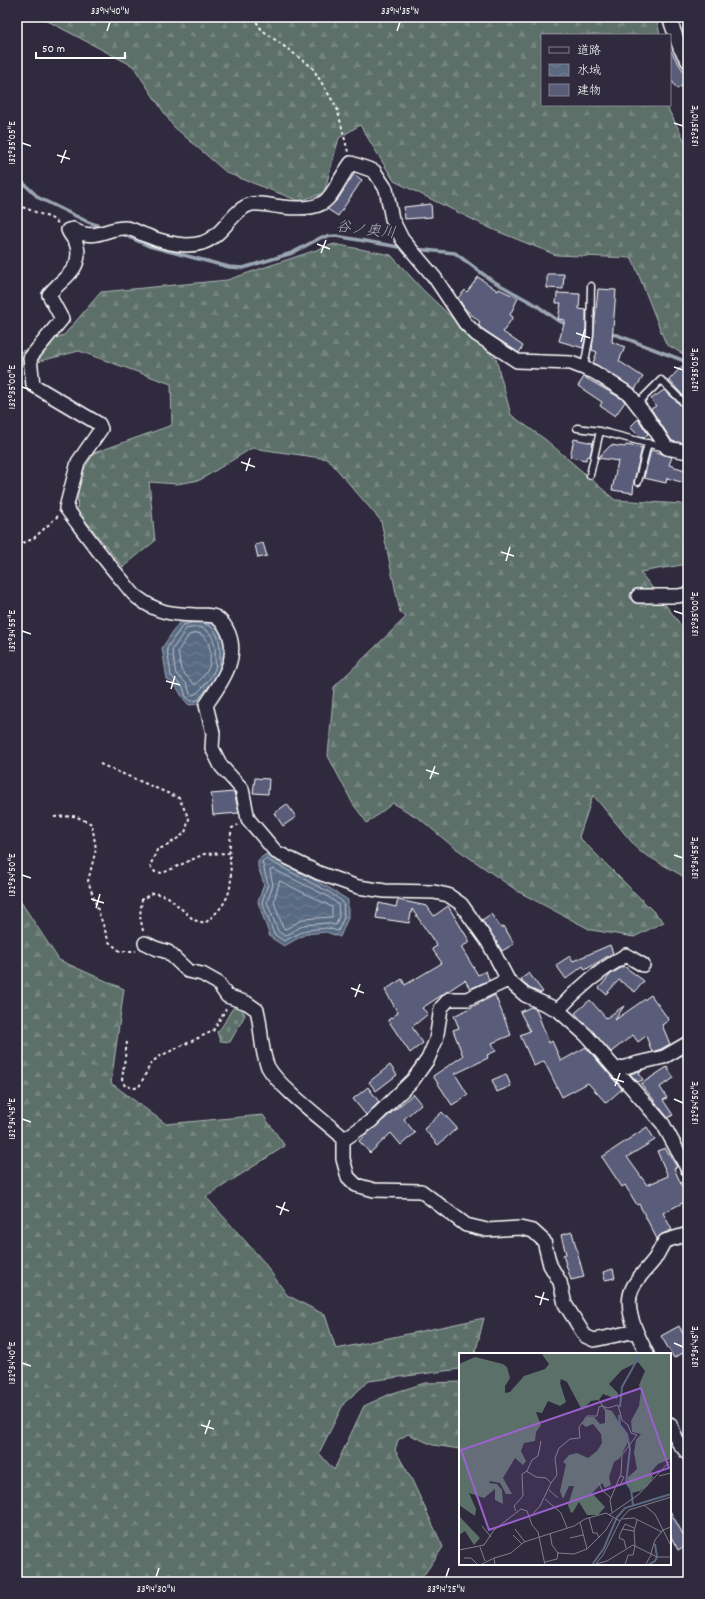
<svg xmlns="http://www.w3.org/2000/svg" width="705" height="1599" viewBox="0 0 705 1599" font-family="Dekko,'Klee One',sans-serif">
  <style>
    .forest { fill: url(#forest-firs); stroke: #adb8b4 }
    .cemetery { fill: url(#cemetery-stones); stroke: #adb8b4 }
    .water { fill: url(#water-waves); stroke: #9ba6b4 }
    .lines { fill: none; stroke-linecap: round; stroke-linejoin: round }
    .shore { stroke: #bdc3cd; stroke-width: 1 }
    .stream { stroke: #9ba6b4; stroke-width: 3.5 }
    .building { fill: #5a5d7a; stroke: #fff }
    .lane-casing { stroke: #fff; stroke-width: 9 }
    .street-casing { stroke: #fff; stroke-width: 16 }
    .path { stroke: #fff; stroke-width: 2; stroke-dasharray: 3 3; stroke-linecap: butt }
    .lane { stroke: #2f2a3d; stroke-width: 6 }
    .street { stroke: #2f2a3d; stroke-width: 13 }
    .ticks { fill: none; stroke: #fff; stroke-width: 1.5 }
    .labels { text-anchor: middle; stroke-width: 3; stroke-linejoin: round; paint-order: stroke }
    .water-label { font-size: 15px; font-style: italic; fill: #acb4c0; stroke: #2f2a3d }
    .inset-river { fill: none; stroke: #596a82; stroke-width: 2 }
    .inset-road { fill: none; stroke: #827f8b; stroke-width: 1 }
    .view { fill: #9c61cf; fill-opacity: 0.15; stroke: #9c61cf; stroke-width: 2 }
    .inset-edge { fill: none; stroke: #fff; stroke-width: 2 }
    .neatline { fill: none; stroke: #fff; stroke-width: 1.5 }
    .ticks-label { font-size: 10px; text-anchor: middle; fill: #fff }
  </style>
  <defs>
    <pattern id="forest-firs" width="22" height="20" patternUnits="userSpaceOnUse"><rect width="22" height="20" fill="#5b7069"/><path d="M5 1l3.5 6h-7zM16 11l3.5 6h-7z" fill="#748580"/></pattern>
    <pattern id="cemetery-stones" width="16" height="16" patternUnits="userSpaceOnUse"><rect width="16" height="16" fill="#5b7069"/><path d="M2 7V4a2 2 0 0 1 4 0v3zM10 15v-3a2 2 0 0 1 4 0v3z" fill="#748580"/></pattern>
    <pattern id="water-waves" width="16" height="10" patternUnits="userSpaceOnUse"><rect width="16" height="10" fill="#596a82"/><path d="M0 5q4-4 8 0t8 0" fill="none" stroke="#728095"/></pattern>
  </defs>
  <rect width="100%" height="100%" fill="#2f2a3d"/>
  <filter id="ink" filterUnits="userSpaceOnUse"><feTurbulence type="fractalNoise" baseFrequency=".025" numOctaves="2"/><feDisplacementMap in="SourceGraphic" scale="8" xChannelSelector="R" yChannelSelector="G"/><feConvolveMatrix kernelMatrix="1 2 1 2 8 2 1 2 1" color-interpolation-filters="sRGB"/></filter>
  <g filter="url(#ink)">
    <path class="forest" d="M40,17H656L660,35H542V105H666L688,147V357L666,344L632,258L556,255L494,230L394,181L360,125L339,138L324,193L299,201L227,173L173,126L133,66Z
      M334,244L391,255L423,290L496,359L511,415L546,440L615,500L682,504L688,515V564L640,572L684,629L688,651V879L639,851L593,795L579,837L664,922L634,937L591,930L519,892L451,845L420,819L393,803L367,823L353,804L328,756L334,687L406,617L400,612L381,521L328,459L252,448L200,480L177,484L149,482L155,541L123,567L77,510L79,478L94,453L172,425L171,384L79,351L17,367V353L64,335L101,292L227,280Z
      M17,896L59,960L124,989L111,1083L166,1124L263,1115L285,1146L206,1197L263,1261L287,1295L325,1315L336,1349L484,1318L475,1354H460V1369L369,1381L344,1403L319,1453L334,1470L364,1406L390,1394L425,1383L460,1382V1449L433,1445L408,1434L398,1440L395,1450L411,1478L443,1547L419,1582H17Z"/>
    <path class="cemetery" d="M234,1007H241L245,1015L230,1042L220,1041L217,1032C225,1025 227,1015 234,1007Z"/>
    <path class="water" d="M198,618L208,620L220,630L225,644L224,671L200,704L189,705C179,696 181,688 167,679L162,648L180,621Z
      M266,854L331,889L348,900V918L340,937L326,932L306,934L284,946L270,937L258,902L264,884L258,867V860Z"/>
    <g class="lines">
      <path class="shore" d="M194,622L183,625L167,648L171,676L183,687L186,697L191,701L198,700L214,680
        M202,623C223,627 220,651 220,667
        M198,627C213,630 216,643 215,656C215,660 216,665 215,669C212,676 200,693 193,695L190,694L187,684L176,674L172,650L186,629Z
        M198,633C211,636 212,656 209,667C207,672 200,681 195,685L181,670L178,651L189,635Z
        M266,859L329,892L343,902L344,917L338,931L327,928L306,930L284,941L274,934L262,902L268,884L262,862Z
        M273,869L327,896L338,904L339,916L336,925L326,923L304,925L285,936L278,931L267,902L273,885L270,871Z
        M280,881L332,907V917L303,919L286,929L283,928L274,902Z"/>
      <path class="stream" d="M17,177L39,198L88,222L105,228
        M120,233L149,246L229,267L243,268L292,253L322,237L336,236L405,248
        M415,249L455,253L491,280L536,305L557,320L568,325
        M608,334L617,335L682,360L688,365"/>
    </g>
    <path class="building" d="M670,50L688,78V82L677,89L670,78Z
      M354,174L362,180L338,216L327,209L338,199Z
      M431,204L432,217L405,219L404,207Z
      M547,274H564L563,289L547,288Z
      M478,277L498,291L499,289L518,298L510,315L513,317L503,332L523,346L519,353L481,328L478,324L480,322L465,309L458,298L465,290L467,292Z
      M598,289L616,290L612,342L625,347L619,361L643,377L635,389L593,363L597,352L592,350Z
      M557,293L580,294L579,309L586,310V335L583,348L559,341L565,320L558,319L561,303H556Z
      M682,366L688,371V401L669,380Z
      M584,377L624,400L625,402L615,416L600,406L602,402L578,386Z
      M664,390L688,411V444L672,441L651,409L656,406L651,399Z
      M638,419L648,434L644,438L640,437L630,427Z
      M574,439L593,443L590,456L586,457V460L570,457Z
      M611,445L625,447L626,445L642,448L634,481L633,493L612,490L618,461L598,458Z
      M651,450L672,457L669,465L688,471V484L667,478L666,483L644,478Z
      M263,543L267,556L258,558L255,545Z
      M255,778L269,779L268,794L253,793Z
      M234,792L239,813L213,815L211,794Z
      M287,804L296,817L283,826L274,813Z
      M398,900L427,906L434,916L448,906L470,942L461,947L478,975L486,971L489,980L470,989L465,980L422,1008L428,1014L412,1027L423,1043L410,1053L388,1020L398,1013L385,990L402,979L405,985L442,963L432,949L437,946L412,909L409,923L376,918L379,903L396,907Z
      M491,914L501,928L504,926L514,944L502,951L482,920Z
      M610,945L613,953L585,970L583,966L566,979L556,965L570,956L573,961Z
      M624,966L644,981L635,992L619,980L606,994L599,988L611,974Z
      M529,973L543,992L540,993L529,988L521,979Z
      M495,995L511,1035L492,1043L496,1051L487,1055L488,1058L455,1074L468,1095L452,1105L433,1076L463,1056L453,1030L459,1028L454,1016Z
      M651,995L669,1020L662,1025L670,1044L661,1049L652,1052L646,1036L638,1042L633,1035L611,1052L575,1013L590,1000L606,1018L624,1006L615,1020Z
      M531,1007L536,1009L549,1043L552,1041L561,1061L586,1047L622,1089L606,1103L588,1083L562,1097L544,1061L534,1066L520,1035L530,1031L520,1012Z
      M390,1065L397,1075L376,1091L369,1082Z
      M667,1067L674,1078L660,1087L667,1098L663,1100L673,1115L668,1118L641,1084Z
      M643,1070L639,1073L643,1080L638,1082L630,1074Z
      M506,1074L511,1086L497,1092L492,1080Z
      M368,1087L379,1102L366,1115L353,1099Z
      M413,1094L421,1104L404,1119L415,1133L401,1145L391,1133L370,1153L359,1141Z
      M442,1112L457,1128L438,1145L424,1129Z
      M647,1127L655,1140L627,1157L647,1185L668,1176L657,1151L665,1148L677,1167L674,1168L688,1200L663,1213L672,1230L662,1234L657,1239L639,1204L637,1205L625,1185L622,1187L602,1157Z
      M572,1232L584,1277L571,1280L563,1255L566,1254L561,1235Z
      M613,1269L615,1278L605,1280L603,1272Z
      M679,1326L688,1343V1350L674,1358L661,1336Z
      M670,1511L684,1536L688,1534V1544L678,1550L670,1535Z"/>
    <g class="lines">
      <g class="lane-casing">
        <path id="lane" d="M584,367L590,335L591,286
          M637,404L661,380L688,407
          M577,428L600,431L665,448
          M590,475L600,431
          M638,482L648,443"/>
      </g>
      <g class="street-casing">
        <path id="street" d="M669,17L680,48L688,61
          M688,452L667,448L646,416L629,394L594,372L571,363L517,361L476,334L465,323L435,278L402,239L392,219L386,189L374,171L351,163C326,198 333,212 282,207C273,206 261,203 252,204C233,208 224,236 202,243C184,248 162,242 145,235C139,233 132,228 126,228C105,227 96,243 73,229L68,230C70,236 76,240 77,246C83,271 60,279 49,295L62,319L30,358L33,385L99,424L101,429L78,462L66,508C85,533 102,557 122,580C127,586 132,594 138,598C158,613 171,614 195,615C201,615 208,615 213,616C218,617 224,624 226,628C242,656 221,683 206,705L213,733L212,748L221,766L242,789L248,819L276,852L319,873L358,887L385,891L434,892L448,895L461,904L488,942L508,980L525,995L558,1010L586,1035L663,1124L688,1170
          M638,596H678L688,594
          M145,943L155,948L168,952L188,971L202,974L218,983L227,996L247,1003L257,1010C262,1028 260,1050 268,1067C279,1087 322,1119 340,1135L343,1140V1159L348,1177L356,1185L374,1190L421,1191L466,1225L487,1230L520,1228L533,1231L544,1241L550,1265L560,1282L565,1304L585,1336L594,1340L636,1331
          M558,1010C579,987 600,970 626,955L643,965
          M616,1070L638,1063L664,1057L688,1043
          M343,1140L371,1121L413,1080L428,1059L436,1040L441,1008L449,999H467L508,980
          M647,1354C638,1335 622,1308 633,1287C638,1277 647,1269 654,1260C658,1254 661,1247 665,1241L688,1234
          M670,1424L678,1442L688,1454"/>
      </g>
      <path class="path" d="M253,17L262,30L312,67L337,108L348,152
        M17,205L51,218L58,223
        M17,545L33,539L58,516
        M100,764L179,798L189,819L185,833L168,845L157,850L150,866L155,872L163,873L204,854L230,853
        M54,817L75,816L92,824L96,849L88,881L109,942L120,951H136
        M143,931L140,916L142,899L153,893L167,896L194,920L205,923C247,889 223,871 232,828L238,825
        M127,1042L122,1080L125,1086L135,1088L139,1087L151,1063L160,1056L213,1031L226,1009"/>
      <use href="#lane" class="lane"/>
      <use href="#street" class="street"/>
    </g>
  </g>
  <path class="ticks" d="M107,31L110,22M397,31L400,22M674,123L683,126M22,143L31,146M57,155L70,159M61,163L66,150M317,244L330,249M321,253L326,240M576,333L590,338M581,342L585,329M674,367L683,370M22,387L31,390M241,462L255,467M246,471L250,458M501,552L514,556M506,561L510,547M674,611L683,614M22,631L31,634M166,681L180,685M171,689L175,676M426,770L439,774M430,779L435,766M674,855L683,858M22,875L31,878M91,899L104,903M96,908L100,894M351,988L364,993M355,997L360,984M611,1078L624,1082M615,1086L620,1073M674,1099L683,1103M22,1119L31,1122M276,1206L289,1211M280,1215L285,1202M535,1296L549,1300M540,1305L544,1292M674,1343L683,1347M22,1363L31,1366M201,1425L214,1429M205,1434L210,1420M156,1577L159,1568M446,1577L449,1568"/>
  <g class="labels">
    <g class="water-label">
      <text transform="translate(366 229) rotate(7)" y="5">谷ノ奥川</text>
    </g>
  </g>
  <g transform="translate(459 1353)">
    <rect width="212" height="212" fill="#2f2a3d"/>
    <path d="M82,0H212V106L199,111L192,119L194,124L188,133L181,138L172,140L168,130L169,124L178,116L175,100L177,87L182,81L173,79L172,68L180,53L182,38L180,32L186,18L179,9L163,17L150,31L159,40L158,46L144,41L140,47L147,56L153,58L168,82L169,89L161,105L155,109L150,124L152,132L146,135L143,130L133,140L146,154L139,162H128L120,149L114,159L112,160L109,152L115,133H110L104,146L101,138L107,111L104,109L110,102L118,100L129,105L138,98L143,90L142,81L134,71L127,74L123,71L128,64H135L141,71L146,70V58L139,47L132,48L123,57L108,29L102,26L101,30L107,49L101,53L89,48L83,60L77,59L82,72L77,79L76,88L65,90L62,98L67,108L64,112L56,105L44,125L53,141H47L41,130L31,128L30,130L38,131L43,137L44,151L36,147V136L25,145L10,140L17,156L16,163L0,152V11L16,4L44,11L48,14L51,25L46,33V40L51,39L65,23L86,16L90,11ZM0,163L21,185L15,192L6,178L0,182Z" fill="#5b7069"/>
    <path class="inset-river" d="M161,54L163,34L182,0M160,62L161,72L168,81L171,96L167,130L172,136L174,152M133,212L145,195L158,164L166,155L212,141M189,212L196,208L198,204L196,191"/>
    <path class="inset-road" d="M67,118L77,124L87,125L92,130M200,123L212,120M140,130L143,137L152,145M158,132H161L165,124L161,123M90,137L99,145M86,146L102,160L108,175M185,152L196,161L212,193M57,158L55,153L64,143L63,121L68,118L73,107L79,103L82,88M150,162L179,142L212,107M72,163L81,153L92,130L98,122L96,105L100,95L111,86L121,85L120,74L128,63H138L140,54L143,53L149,55L159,52L163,67L169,72L172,80L178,82L163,102L162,121L151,147L153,159M130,165L134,180H138L140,185M163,166L175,165L203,179M121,169L128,196L147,177L154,165M23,173L32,184M56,176L66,189M163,176L175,178M91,180L93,192L99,200L115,201L128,196M54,182L63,191M111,185L124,182M176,193L175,178L178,167M21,194L26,208M167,195L165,187L160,185L161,181L166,171L175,175M0,197L25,192L35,177L62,156L68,158L73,172L79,179L86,212M192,200L196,187L204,177L212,174M5,205H12L19,212M86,209L98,206L99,199M137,211L148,208L174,192L198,204H212M187,211L193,200M21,212L35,205M36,212L35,205L52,200L65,189L115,173L126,166L147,160L161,168M136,212L144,202L162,166L170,157L212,144M166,212L169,202H174L176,193"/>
    <path class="view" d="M182,35L210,115L30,177L2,97Z"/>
    <rect width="212" height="212" class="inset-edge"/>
  </g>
  <rect width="705" height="1599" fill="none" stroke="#2f2a3d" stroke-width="44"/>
  <rect x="541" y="34" width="130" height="72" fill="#2f2a3d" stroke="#827f8b"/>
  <rect x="549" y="47" width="20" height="6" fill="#2f2a3d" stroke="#827f8b"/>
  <text x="577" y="54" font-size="12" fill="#ffffff">道路</text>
  <rect x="549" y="64" width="20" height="12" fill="url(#water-waves)" stroke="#827f8b"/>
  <text x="577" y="74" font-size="12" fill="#ffffff">水域</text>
  <rect x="549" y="84" width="20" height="12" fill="#5a5d7a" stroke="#827f8b"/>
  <text x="577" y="94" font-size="12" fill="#ffffff">建物</text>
  <path d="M36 52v6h89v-6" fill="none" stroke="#ffffff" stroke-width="2"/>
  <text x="42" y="52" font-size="12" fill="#ffffff" stroke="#2f2a3d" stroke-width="3" paint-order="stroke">50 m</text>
  <rect x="22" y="22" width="661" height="1555" class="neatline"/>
  <g class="ticks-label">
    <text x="110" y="14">33°14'40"N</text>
    <text x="400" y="14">33°14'35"N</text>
    <text transform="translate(694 126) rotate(-90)" y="4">132°35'10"E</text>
    <text transform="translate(11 143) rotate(-90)" y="4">132°35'05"E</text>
    <text transform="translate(694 370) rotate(-90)" y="4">132°35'05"E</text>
    <text transform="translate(11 387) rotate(-90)" y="4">132°35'00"E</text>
    <text transform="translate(694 614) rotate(-90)" y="4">132°35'00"E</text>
    <text transform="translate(11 631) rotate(-90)" y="4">132°34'55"E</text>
    <text transform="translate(694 858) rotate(-90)" y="4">132°34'55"E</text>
    <text transform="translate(11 875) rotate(-90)" y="4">132°34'50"E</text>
    <text transform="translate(694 1103) rotate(-90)" y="4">132°34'50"E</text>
    <text transform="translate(11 1119) rotate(-90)" y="4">132°34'45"E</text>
    <text transform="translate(694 1347) rotate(-90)" y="4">132°34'45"E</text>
    <text transform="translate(11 1363) rotate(-90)" y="4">132°34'40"E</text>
    <text x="156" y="1592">33°14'30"N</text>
    <text x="446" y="1592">33°14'25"N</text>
  </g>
</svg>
